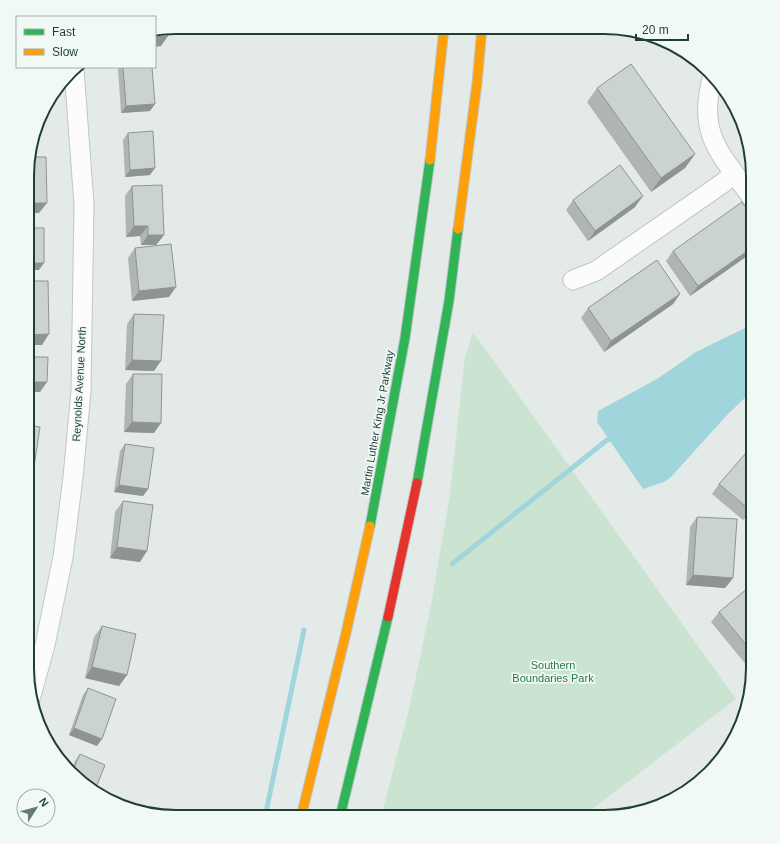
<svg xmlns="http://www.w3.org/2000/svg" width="780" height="844" viewBox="0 0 780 844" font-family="Arial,sans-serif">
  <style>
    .green { fill: #cbe4d2 }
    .water { fill: #a0d5dc }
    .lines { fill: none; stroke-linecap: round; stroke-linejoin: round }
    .stream { stroke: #a0d5dc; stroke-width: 5 }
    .street-casing { stroke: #c0c7c4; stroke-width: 21 }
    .fast-casing { stroke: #bbc6c3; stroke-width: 11 }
    .slow-casing { stroke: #bbc6c3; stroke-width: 11 }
    .jam-casing { stroke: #bbc6c3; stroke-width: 11 }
    .street { stroke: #fbfcfb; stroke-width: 19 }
    .fast { stroke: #30b455; stroke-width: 9 }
    .slow { stroke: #ff9f0a; stroke-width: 9 }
    .jam { stroke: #e5322d; stroke-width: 9 }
    .wall { fill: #afb5b3 }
    .shaded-wall { fill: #8e9492 }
    .building { fill: #cbd3d0; stroke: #8e9492 }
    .labels { text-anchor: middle; stroke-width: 3.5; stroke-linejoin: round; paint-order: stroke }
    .street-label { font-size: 11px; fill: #1f3f36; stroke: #f1f9f5 }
    .park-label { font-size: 11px; fill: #267a44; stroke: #f1f9f5 }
    .rim { fill: none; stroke: #1f3f36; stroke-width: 2 }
  </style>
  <rect width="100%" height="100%" fill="#e3eae7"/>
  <path class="green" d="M473,332L736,699L582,817H381L410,705L432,600L450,494L465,357Z"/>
  <path class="water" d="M753,326V390L727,415L671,477L664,482L643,489L597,422L598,411L657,379L696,352L747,327Z"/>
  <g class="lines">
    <path class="stream" d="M452,564L607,440L613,438
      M265,817L304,630"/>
    <g class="street-casing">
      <path id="street" d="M712,79C697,136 722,155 753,199
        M573,280L596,271L723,183L734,173
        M31,696L45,645L63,557L73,477L81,391L84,205L74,69"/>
    </g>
    <g class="fast-casing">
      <path id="fast" d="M417,483L449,301L458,229
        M370,526L405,338L430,160
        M340,817L388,617"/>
    </g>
    <g class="slow-casing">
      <path id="slow" d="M430,160L444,28
        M458,229L477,83L482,28
        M301,817L346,633L370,526"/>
    </g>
    <g class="jam-casing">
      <path id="jam" d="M388,617L417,483"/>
    </g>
    <use href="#street" class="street"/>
    <use href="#fast" class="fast"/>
    <use href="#slow" class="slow"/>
    <use href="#jam" class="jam"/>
  </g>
  <path class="wall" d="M119,67H152L150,111L121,113L118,69Z
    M597,88L695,154L685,168L651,192L587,102Z
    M128,133L150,175L125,177L123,140Z
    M132,186L164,235L156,245H141L140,236L126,237L125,196Z
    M573,200L635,207L588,241L566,210Z
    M753,218V252L690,296L666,261L673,251Z
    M135,248L169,297L132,301L128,258Z
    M680,294L673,304L604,352L581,318L588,308Z
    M134,314L154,371L125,370L127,324Z
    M133,374L154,433L124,432L126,384Z
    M125,444L148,489L143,496L114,492L120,451Z
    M753,445V509L743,520L712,494L719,484Z
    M123,501L140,562L110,558L115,512Z
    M697,517L733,578L725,588L686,585L690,527Z
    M753,594V663L748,667L711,622L719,612Z
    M102,626L127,675L119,686L85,678L94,637Z
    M88,688L97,746L69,735L83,695Z
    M80,754L95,790L72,769L75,761Z"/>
  <path class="shaded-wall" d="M168,36L161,46L155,47V37Z
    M155,104L150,111L121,113L126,106Z
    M695,154L685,168L651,192L661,178Z
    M155,168L150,175L125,177L130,170Z
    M643,196L635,207L588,241L595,231Z
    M30,203H47L39,213H30Z
    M134,226H148L140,236L126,237Z
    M148,235H164L156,245H141Z
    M753,247V252L690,296L698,286Z
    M29,263H44L39,270H29Z
    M176,287L169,297L132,301L139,291Z
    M680,294L673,304L604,352L611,341Z
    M49,334L42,345H29V335Z
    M132,360L161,361L154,371L125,370Z
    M32,382H47L40,392H29Z
    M132,422L161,423L154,433L124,432Z
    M28,480H32L28,486Z
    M119,485L148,489L143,496L114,492Z
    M753,507V509L743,520L750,510Z
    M117,547L147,551L140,562L110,558Z
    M693,575L733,578L725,588L686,585Z
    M753,661V663L748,667Z
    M92,667L127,675L119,686L85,678Z
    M74,728L102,739L97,746L69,735Z"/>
  <path class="building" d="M167,29L168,36L155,37V31Z
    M631,64L695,154L661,178L597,88Z
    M123,67H152L155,104L126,106Z
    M153,131L155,168L130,170L128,133Z
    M30,157H46L47,203H30Z
    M620,165L643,196L595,231L573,200Z
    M162,185L164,235H148V226H134L132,186Z
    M742,202L753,218V247L698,286L673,251Z
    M29,228H44V263H29Z
    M171,244L176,287L139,291L135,248Z
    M657,260L680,294L611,341L588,308Z
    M29,281H48L49,334L29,335Z
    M134,314L164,315L161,361L132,360Z
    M29,357H48L47,382H32L31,407H29Z
    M133,374H162L161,423L132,422Z
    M29,425L40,427L32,480H28Z
    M125,444L154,448L148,489L119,485Z
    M753,445V507L750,510L719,484Z
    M28,501L30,502L28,518Z
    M123,501L153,505L147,551L117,547Z
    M697,517L737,519L733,578L693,575Z
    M748,588L753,594V653L719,612Z
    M102,626L136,634L127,675L92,667Z
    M88,688L116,699L102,739L74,728Z
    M80,754L105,765L95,790L73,770Z"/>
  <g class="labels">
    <g class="street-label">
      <text transform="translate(79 384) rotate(-87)" y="4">Reynolds Avenue North</text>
      <text transform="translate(377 423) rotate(-80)" y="4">Martin Luther King Jr Parkway</text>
    </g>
    <g class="park-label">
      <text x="553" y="669">Southern<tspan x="553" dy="13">Boundaries Park</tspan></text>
    </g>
  </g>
  <path d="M0 0H780V844H0ZM176 34H604A142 142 0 0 1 746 176V668A142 142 0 0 1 604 810H176A142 142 0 0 1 34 668V176A142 142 0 0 1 176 34Z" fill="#f1f9f5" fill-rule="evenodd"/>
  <path class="rim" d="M176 34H604A142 142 0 0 1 746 176V668A142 142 0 0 1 604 810H176A142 142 0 0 1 34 668V176A142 142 0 0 1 176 34Z"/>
  <rect x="16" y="16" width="140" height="52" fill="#f1f9f5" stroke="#9dafa9"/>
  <rect x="24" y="29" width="20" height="6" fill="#30b455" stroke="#9dafa9"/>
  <text x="52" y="36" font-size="12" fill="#1f3f36">Fast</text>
  <rect x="24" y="49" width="20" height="6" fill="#ff9f0a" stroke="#9dafa9"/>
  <text x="52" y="56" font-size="12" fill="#1f3f36">Slow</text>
  <g transform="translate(36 808) rotate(54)"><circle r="19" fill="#f1f9f5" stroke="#9dafa9"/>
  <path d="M0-3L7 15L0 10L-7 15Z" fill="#647b74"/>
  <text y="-6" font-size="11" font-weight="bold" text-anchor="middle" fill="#1f3f36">N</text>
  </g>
  <path d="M636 34v6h52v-6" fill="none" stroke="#1f3f36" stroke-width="2"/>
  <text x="642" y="34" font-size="12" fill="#1f3f36" stroke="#f1f9f5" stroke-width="3" paint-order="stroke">20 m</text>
</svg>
